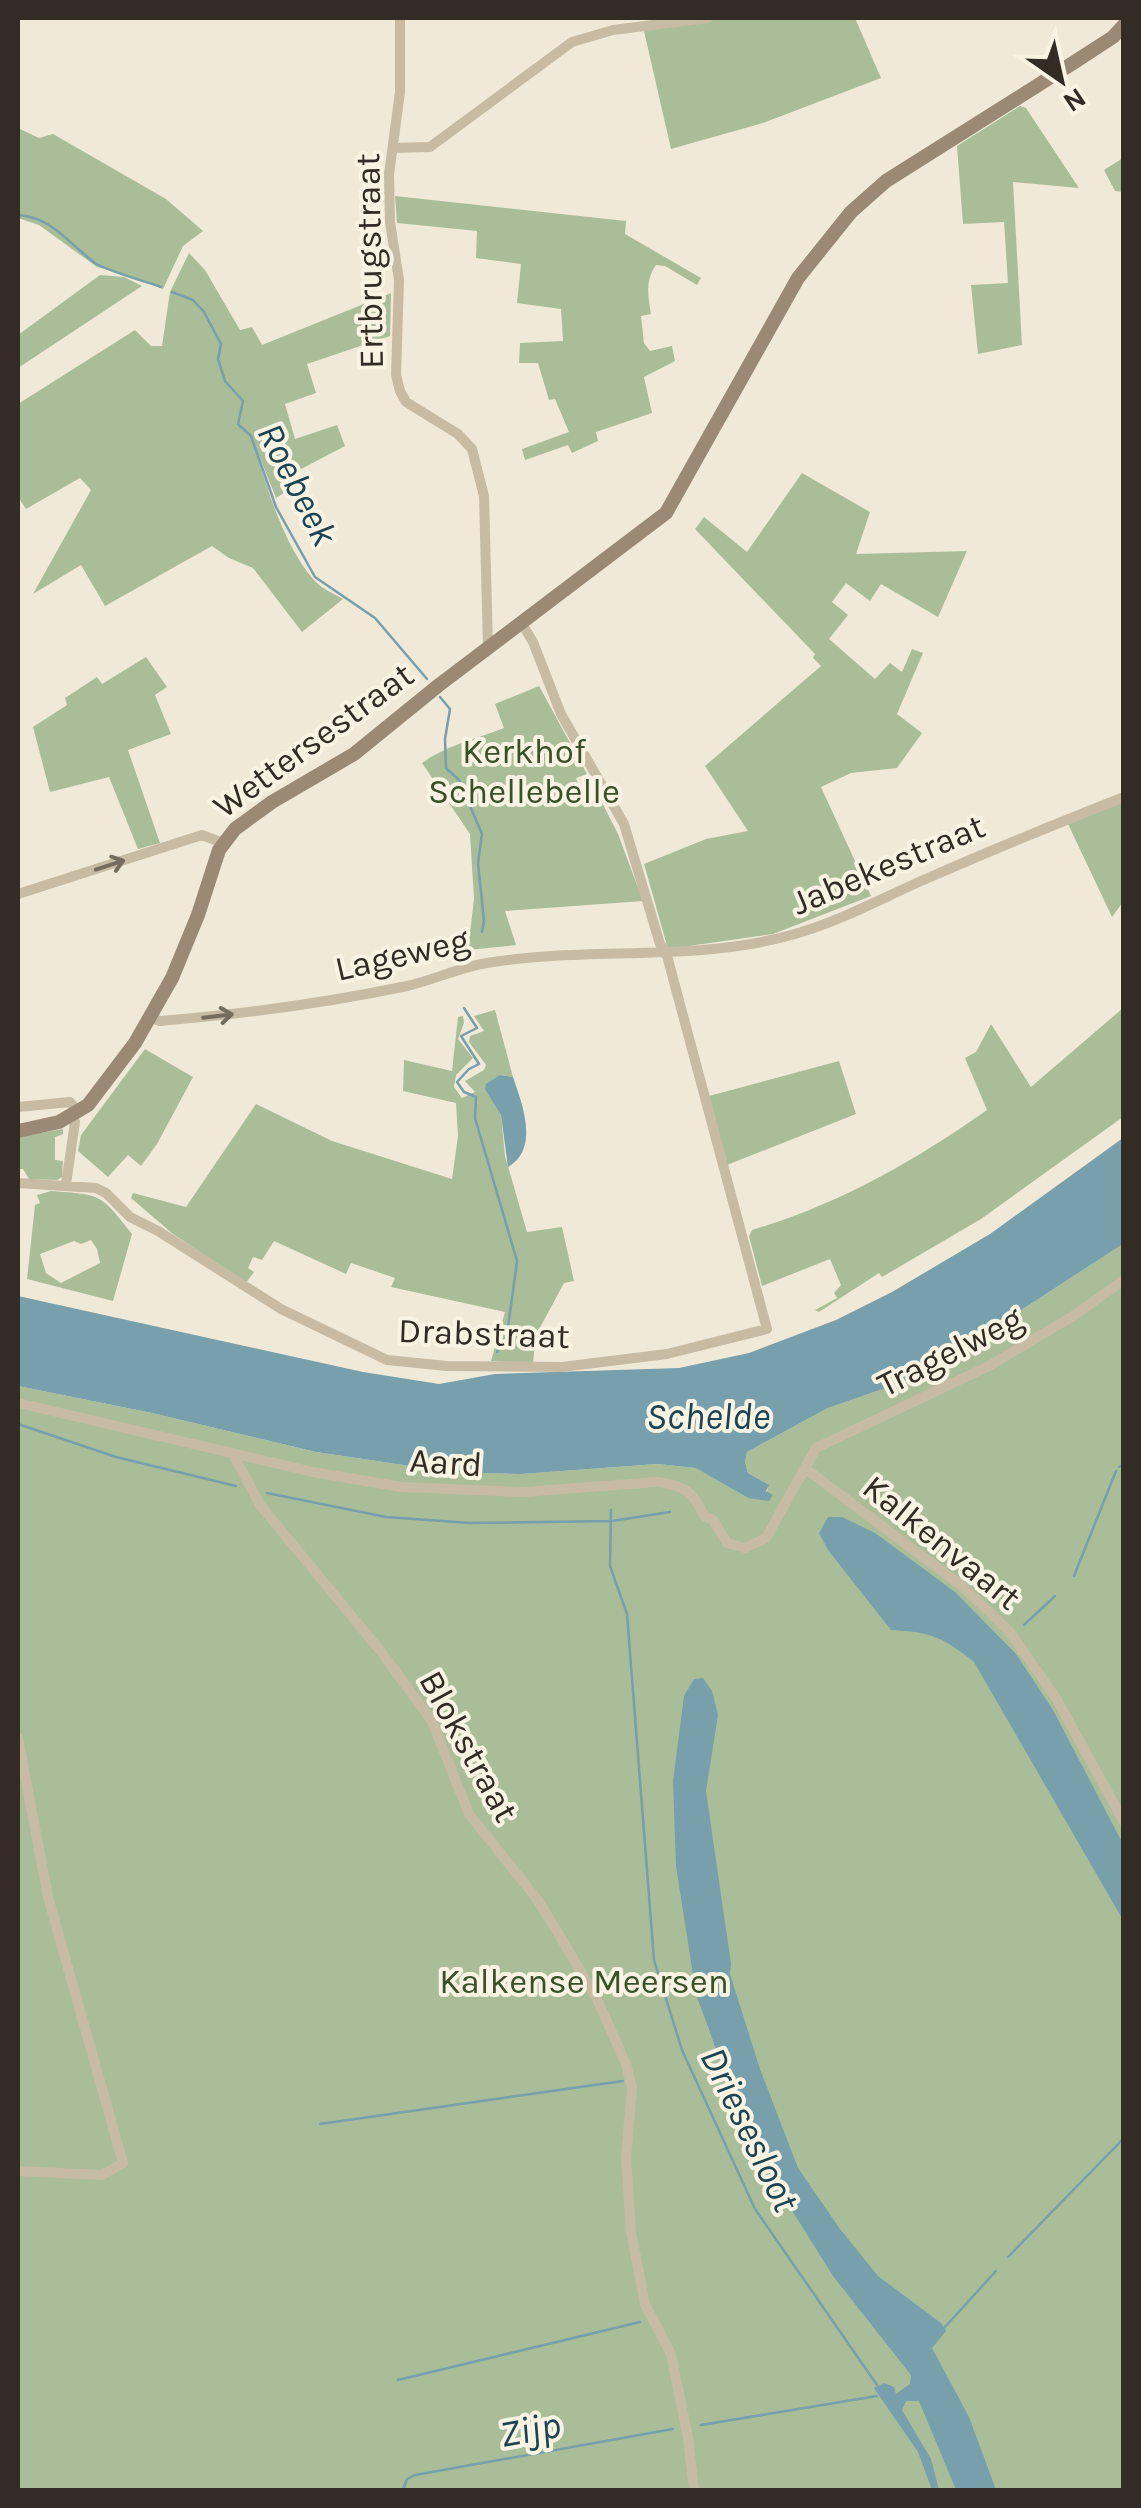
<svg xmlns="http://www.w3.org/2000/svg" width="1141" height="2508" viewBox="0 0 1141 2508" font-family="Karla,sans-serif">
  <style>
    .green { fill: #a9be98; fill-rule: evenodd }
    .water { fill: #779fac }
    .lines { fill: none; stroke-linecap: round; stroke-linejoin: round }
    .stream { stroke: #779fac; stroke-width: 2.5 }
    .street { stroke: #c7bba4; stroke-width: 10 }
    .secondary { stroke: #9a8a75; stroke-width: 14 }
    .oneway { stroke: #756c5e }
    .labels { text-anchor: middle; stroke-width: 8; stroke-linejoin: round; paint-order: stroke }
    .street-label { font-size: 35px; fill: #322c25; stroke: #f8f3e3 }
    .park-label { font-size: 35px; fill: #3a502a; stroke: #f8f3e3 }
    .water-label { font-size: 38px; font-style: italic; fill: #1c4452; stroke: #f8f3e3 }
  </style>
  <rect width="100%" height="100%" fill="#f0e9d7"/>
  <path class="green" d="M709,18H855L881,78L763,123L671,149L644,31Z
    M1020,106L1026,108L1079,188L1013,182L1022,345L978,354L971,285L1008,283L1004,222L963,224L957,146Z
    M18,128L39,138L53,134L166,199L203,231L183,246L163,289L128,275L97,267L39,225L18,218Z
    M1123,158V192L1115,191L1104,170Z
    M395,196L626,221L625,234L701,278L697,285L665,266L656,265C645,280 648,296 651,314L641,316L644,343L650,351L672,346L675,361L644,377L652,413L596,432L598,441L572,453L568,445L525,460L522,449L569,432L555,399L549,400L538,363H519L520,343L563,341L561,309L517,303L521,264L476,258L477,231L397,223Z
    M189,253L205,270L240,330L252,327L262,345L391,293L390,336L307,364L316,393L285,404L295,439L337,425L345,446L286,477L287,491L276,498L256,448C266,488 287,553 317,583C324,590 335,594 343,599L302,632L253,568L229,558L212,546L105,606L81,565L33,594L91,490L80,478L26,509L18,497V404L135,330L151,346H162L170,292Z
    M100,275L124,277L142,286L18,368V335Z
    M802,473L870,512L856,554L967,551L938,617L881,584L870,601L846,583L832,602L848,615L829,639L875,679L890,663L902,672L912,649L923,653L897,714L922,733L897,768L851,773L821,787L871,896L773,934L668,949L644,864L706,839L748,831L705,766L821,666L813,658L815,654L695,529L704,517L747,552Z
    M146,657L167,687L155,695L171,734L128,750L160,843L138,849L109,777L50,792L33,727L67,705L65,698L97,677L102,684Z
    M539,686L587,774L576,778L581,790L593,785L618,834L643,901L505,911L516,945L468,950L474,899L470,834L422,763C445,746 476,739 504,728L495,704Z
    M1123,802V902L1112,917L1068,824Z
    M1123,1008V1117L981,1219L882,1277L879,1273L819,1312L815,1310L837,1298L834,1293L841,1285L830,1259L762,1286L749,1236L752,1230C837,1205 915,1161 987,1110L965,1058L976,1052L991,1024L1031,1087Z
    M495,1010L513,1077L500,1075L491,1096L501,1115L505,1156L527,1232L562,1227L574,1281L564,1283L536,1335L533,1363L491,1361L505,1312L391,1287L395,1278L351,1263L346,1274L274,1241L262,1260L253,1257L248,1268L254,1272L246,1283L173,1234L131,1198L133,1193L186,1207L256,1104L332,1141L452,1179L458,1136L456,1103L403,1091L404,1060L452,1071L458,1017L463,1016L464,1023L458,1039L473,1058L456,1075L454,1087L462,1098L475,1092L465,1081L484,1070L486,1065L469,1042L470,1036L484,1031L474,1016Z
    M145,1049L193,1077L157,1144L141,1166L128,1155L108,1177L78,1151L81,1135Z
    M839,1061L856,1114L727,1165L709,1096Z
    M63,1129V1134L55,1137V1160L63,1161L62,1177L57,1180L29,1179L23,1169H18V1137Z
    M51,1191C102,1195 100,1193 132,1234L113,1301L27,1279L35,1205L40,1203L37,1195ZM91,1240L97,1249L100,1263L61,1283L46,1273L40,1254L74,1241L81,1244Z
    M1123,1244V2490H18V1386L152,1413L316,1452L451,1472L521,1474L657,1464L697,1468L748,1498H762L767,1493L768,1485L748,1473L745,1462L747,1452L828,1408L918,1377Z"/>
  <path class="water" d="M500,1075L513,1077C522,1104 540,1148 508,1167L501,1115L485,1089L486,1084Z
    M1123,1138V1244L918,1377L828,1408L747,1452L745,1462L748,1473L769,1485L766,1491L773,1495L769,1501L748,1498L696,1468L657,1464L521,1474L451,1472L316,1452L152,1413L18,1386V1296L363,1372L439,1384L495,1374L679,1368L749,1353L836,1320L892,1292L990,1234Z
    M828,1517H842L875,1533L955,1592L1016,1654L1053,1710L1123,1844V1920L974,1662C943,1637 931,1632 891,1630L828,1550L819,1533Z
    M703,1678L712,1691L718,1715L706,1791L731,1964L730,1974L760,2069L798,2168L840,2229L878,2276L941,2323L946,2331L932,2348L969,2417L996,2490H956L919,2401H906L902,2410L931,2459L939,2490H932L918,2452L874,2388L884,2383L894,2387L896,2394L910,2384L911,2375L833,2276L751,2145L696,1994L676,1866L673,1781L684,1696L694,1679Z"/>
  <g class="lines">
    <path class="stream" d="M18,215C52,217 68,243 95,263C105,270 147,282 161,287
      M172,292L193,300L204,312L221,344L218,359L225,381L243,401L238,424L251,436L276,507L315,577L375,618L427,679
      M440,697L450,709L445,739L446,768L459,780L482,834L478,863L484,921L482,932
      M464,1008L477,1028L461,1036L479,1064L469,1069L457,1082L464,1092L476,1097L475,1118L517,1261L507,1335L497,1352
      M18,1424L116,1457L236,1486
      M1119,1467L1124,1464
      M267,1493L386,1517L470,1523L612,1521L670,1512
      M611,1510L610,1566L627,1614L654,1960L682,2050L755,2209L877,2385
      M1074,1576L1116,1471
      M1024,1625L1055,1596
      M320,2124L623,2081
      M1008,2257L1124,2138
      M944,2328L996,2271
      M398,2380L640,2322
      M701,2425L877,2396
      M403,2490L407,2479L415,2475L673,2429"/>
    <path class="street" d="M400,18V92L389,174L390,222L399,280L396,375L400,391L406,402L458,434L472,449L484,496L488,646
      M393,148L430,147L572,42L613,30L708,18
      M18,894L202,835L223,843
      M152,1018L160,1021C243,1014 326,1003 407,986C434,980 460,967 487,963C589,946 695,963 795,934C841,921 884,897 928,878C992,850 1058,823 1124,797
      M18,1107L70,1102L79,1112
      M18,1183L96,1188L106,1193L130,1217L158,1231L281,1309L387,1360L447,1366L562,1367L667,1354L767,1329L666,952L660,944L624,824L561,714L533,642L521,622
      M66,1184L75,1122L72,1116
      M18,1403L313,1472L402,1487L523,1492L657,1482C684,1485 694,1492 704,1516L713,1520L727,1543L745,1548L766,1538L816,1448L989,1366L1073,1316L1124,1280
      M233,1454L260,1505L379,1649L432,1721L469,1814L537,1899L558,1933L597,1999L626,2064L632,2088L626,2157L631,2232L645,2304L671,2354L688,2438L694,2490
      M806,1469L962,1586L1009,1631L1056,1698L1124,1822
      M18,1738L48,1897L123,2163L102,2175L18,2171"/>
    <path class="secondary" d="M18,1131L59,1122L88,1105L135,1043L172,978L198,915L219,850L235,829L272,802L354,754L439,685L666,513L798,278L851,212L886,181L1073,63L1113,37L1124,25"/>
  </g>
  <defs><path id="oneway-shaft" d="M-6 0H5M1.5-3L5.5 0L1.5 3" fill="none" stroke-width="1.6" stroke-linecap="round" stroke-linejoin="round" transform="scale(2.5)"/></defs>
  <g class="oneway">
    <use href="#oneway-shaft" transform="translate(110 865) rotate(-18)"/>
    <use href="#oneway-shaft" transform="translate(218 1016) rotate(-7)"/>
  </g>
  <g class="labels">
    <g class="street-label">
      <text transform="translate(369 261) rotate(-91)" y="12">Ertbrugstraat</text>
      <text transform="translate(313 740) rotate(-36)" y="12">Wettersestraat</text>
      <text transform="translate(888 864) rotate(-23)" y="12">Jabekestraat</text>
      <text transform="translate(402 954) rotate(-13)" y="12">Lageweg</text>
      <text transform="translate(484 1333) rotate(2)" y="12">Drabstraat</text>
      <text transform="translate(950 1351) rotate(-27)" y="12">Tragelweg</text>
      <text transform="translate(446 1462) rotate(4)" y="12">Aard</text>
      <text transform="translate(942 1542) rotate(39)" y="12">Kalkenvaart</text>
      <text transform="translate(469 1746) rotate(61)" y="12">Blokstraat</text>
    </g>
    <g class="park-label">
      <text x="524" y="763">Kerkhof<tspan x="524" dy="40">Schellebelle</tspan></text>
      <text x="584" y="1993">Kalkense Meersen</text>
    </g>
    <g class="water-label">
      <text transform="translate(298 484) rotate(63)" y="13">Roebeek</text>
      <text x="708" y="1429">Schelde</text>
      <text transform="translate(750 2129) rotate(64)" y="13">Driesesloot</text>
      <text transform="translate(530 2429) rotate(-10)" y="13">Zijp</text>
    </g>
  </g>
  <rect width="1141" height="2508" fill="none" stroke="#322c25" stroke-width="40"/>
  <g transform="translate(1061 80) rotate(146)" stroke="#f8f3e3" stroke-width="8" paint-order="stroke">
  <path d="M0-8L18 38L0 25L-18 38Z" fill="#322c25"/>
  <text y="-15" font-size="28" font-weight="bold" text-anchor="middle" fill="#322c25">N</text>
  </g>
</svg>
